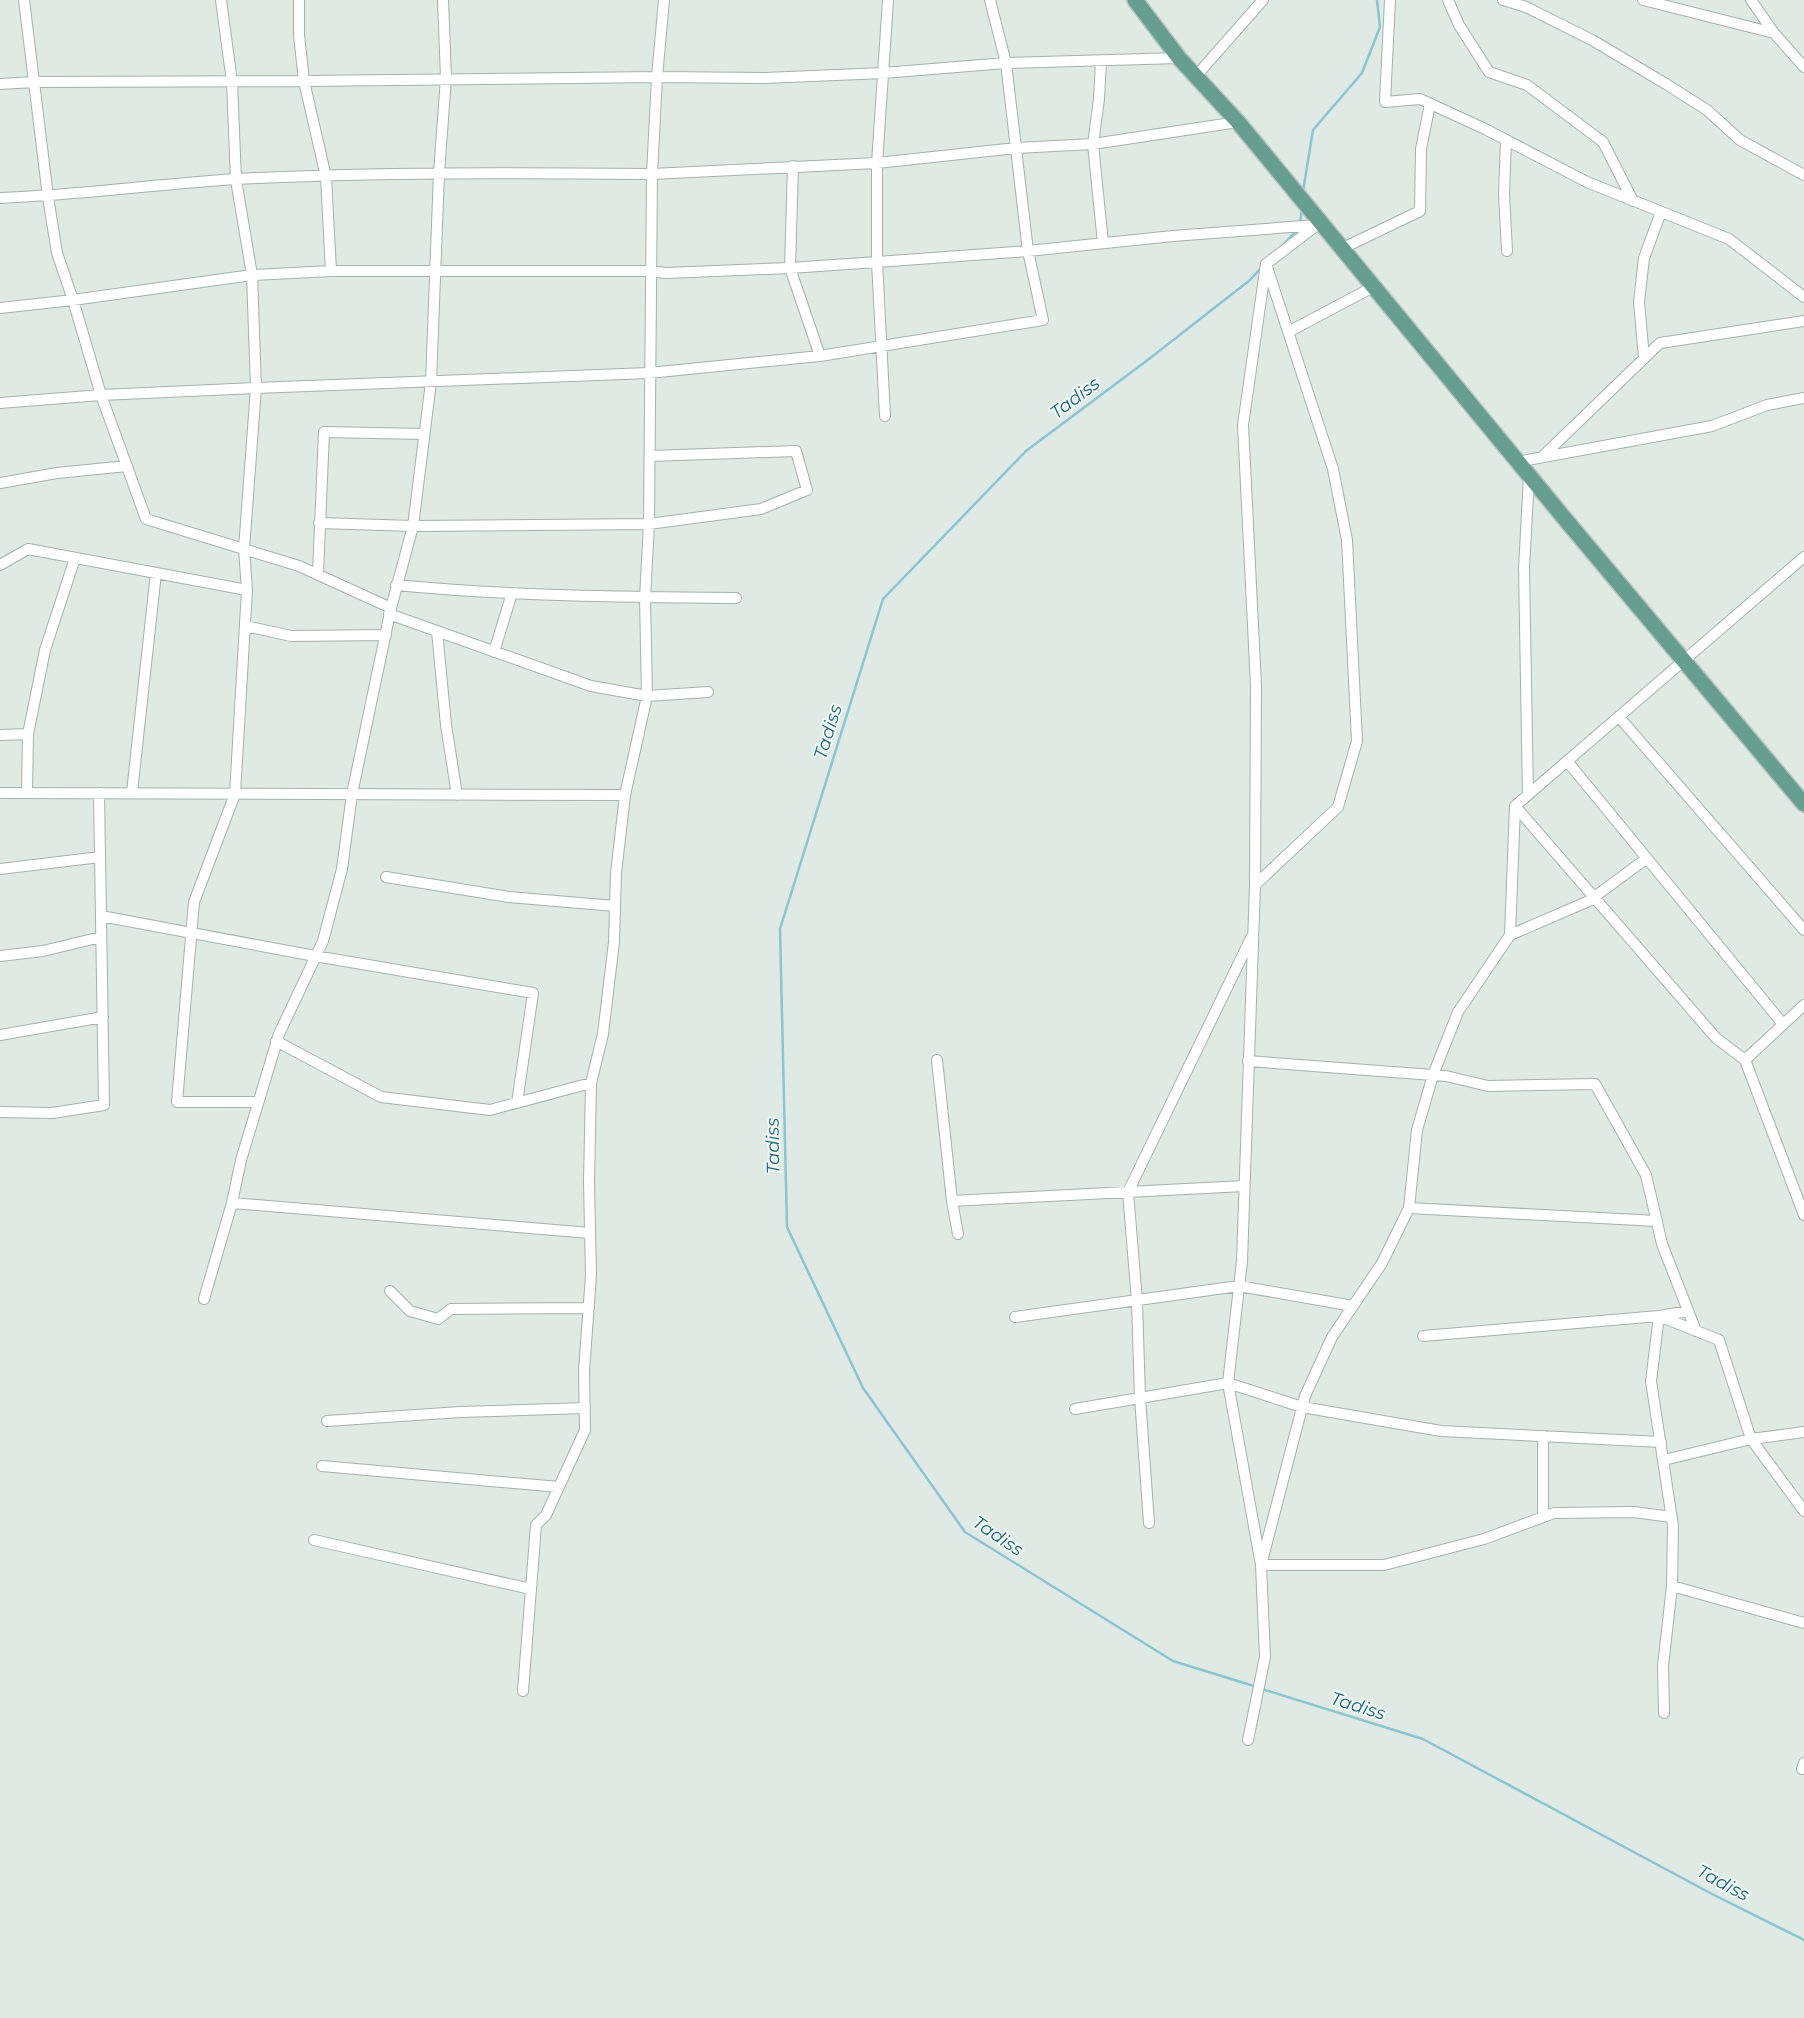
<svg xmlns="http://www.w3.org/2000/svg" width="1804" height="2018" viewBox="0 0 1804 2018" font-family="Montserrat,sans-serif">
  <style>
    .lines { fill: none; stroke-linecap: round; stroke-linejoin: round }
    .stream { stroke: #89c6ce; stroke-width: 2.5 }
    .minor-casing { stroke: #a3b2ac; stroke-width: 12 }
    .primary-casing { stroke: #bcc4c2; stroke-width: 18 }
    .minor { stroke: #fff; stroke-width: 10 }
    .primary { stroke: #669f8e; stroke-width: 15 }
    .labels { text-anchor: middle; stroke-width: 4; stroke-linejoin: round; paint-order: stroke }
    .water-label { font-size: 18px; font-style: italic; fill: #1e6874; stroke: #f0f7f3 }
  </style>
  <rect width="100%" height="100%" fill="#e0eae5"/>
  <g class="lines">
    <path class="stream" d="M1303,191L1313,130L1362,73L1380,27L1377,0
      M1300,223L1302,209
      M1282,246L1297,230
      M1257,1687L1173,1661L965,1532L863,1388L787,1227L780,929L883,599L1026,451L1149,359L1250,280L1261,268
      M1262,1689L1423,1739L1712,1894L1804,1940"/>
    <g class="minor-casing">
      <path id="minor" d="M24,0L48,197L57,253L73,300L101,395L146,519L299,566L391,608
        M221,0L232,82L236,180L252,275L256,388L244,549L247,590L235,794L194,902L177,1102H258
        M299,0V35L304,81L326,177L331,271
        M664,0L657,77L765,78L883,73L1006,63L1179,58
        M1390,0L1385,102L1420,99L1485,129L1587,182L1729,239L1804,297
        M1448,0L1459,25L1489,72L1527,85L1603,142L1633,201
        M1503,0L1526,7L1592,40L1666,84L1707,110L1740,140L1804,175
        M1643,0L1774,33
        M1751,0L1774,33L1804,67
        M1101,61L1099,99L1093,144L1103,243
        M1196,76L1263,0
        M0,84L34,82L304,81L657,77L652,174C513,173 375,172 237,179C158,184 79,195 0,198
        M1506,140L1504,194L1507,251
        M793,166L790,268L820,356
        M1341,249L1420,211L1421,149L1430,104
        M0,308L73,300L252,275L331,271H650L666,273L790,268L877,262L1028,251L1173,236L1317,225
        M1290,331L1373,287
        M1644,358L1639,302L1644,258L1661,212
        M0,403L101,395L256,388L649,373L820,356L1043,320L1028,251L1006,63L990,0
        M885,416L877,262V163L888,0
        M1542,457L1660,343L1804,321
        M1517,462L1712,426L1767,405L1804,398
        M0,483L57,473L127,466
        M319,523L413,526L649,524L761,509L807,490L796,451L650,456
        M0,565L28,549L247,590
        M318,574L324,432L424,434
        M396,585C509,596 623,597 736,598
        M389,614L591,686L647,696L708,692
        M245,626L291,636L386,635
        M437,631L446,725L457,795
        M494,652L512,593
        M1619,717L1804,930
        M0,735L28,734
        M1567,761L1783,1024
        M132,792L156,573
        M0,793L625,795
        M27,793L28,734L45,650L75,558
        M1528,795L1524,568L1529,476
        M1515,806L1716,1038L1745,1060L1804,1215
        M0,869L100,857
        M386,877L509,897L615,906
        M1255,885L1338,807L1357,741L1347,540L1333,469L1266,264L1317,225
        M101,916L315,956L533,993L517,1103
        M1510,935L1589,901L1647,858
        M0,956L43,951L101,937
        M0,1035L103,1017
        M276,1041L381,1097L490,1110L591,1083
        M937,1060L952,1201L958,1234
        M1745,1060L1804,1005
        M1248,1061L1446,1076L1488,1086L1595,1084L1646,1175L1662,1244L1696,1331
        M0,1112L52,1113L104,1105L99,793
        M952,1201L1244,1186
        M232,1203L590,1233
        M1409,1208L1657,1221
        M390,1291L410,1311L438,1319L451,1309L589,1308
        M204,1299L232,1203L241,1160L279,1034L323,941L342,869L352,794L391,608L413,526L431,382L439,173L446,78L443,0
        M1015,1317L1239,1286L1353,1306
        M1423,1336L1659,1316L1688,1311
        M1075,1409L1228,1383L1302,1407L1441,1431L1661,1442
        M327,1421L460,1412L585,1408
        M1664,1460L1751,1439L1804,1432
        M322,1466L559,1487
        M1543,1517V1436
        M1671,1517L1634,1512L1554,1513L1484,1539L1384,1565H1261L1305,1396L1332,1337L1382,1263L1409,1208L1417,1130L1433,1075L1458,1012L1510,935L1515,806L1804,557
        M1149,1523L1140,1398L1137,1301L1128,1192L1251,938
        M314,1540L531,1589
        M1672,1586L1804,1623
        M523,1691L536,1525L546,1515L585,1430L584,1371L591,1275L589,1182L591,1083L603,1034L614,942L616,873L625,795L647,696L645,598L649,524L652,174L877,163L1016,148L1093,144L1238,122
        M1664,1713L1663,1666L1672,1586L1673,1526L1651,1381L1659,1316L1719,1340L1751,1439L1804,1511
        M1248,1740L1265,1657L1261,1565L1228,1383L1242,1261L1255,885L1256,686L1243,425L1266,264
        M1804,1763L1802,1769H1804"/>
    </g>
    <g class="primary-casing">
      <path id="primary" d="M1135,0L1179,58L1238,122L1565,519L1804,804"/>
    </g>
    <use href="#minor" class="minor"/>
    <use href="#primary" class="primary"/>
  </g>
  <g class="labels">
    <g class="water-label">
      <text transform="translate(1075 398) rotate(-37)" y="6">Tadiss</text>
      <text transform="translate(828 732) rotate(-73)" y="6">Tadiss</text>
      <text transform="translate(773 1146) rotate(-91)" y="6">Tadiss</text>
      <text transform="translate(998 1536) rotate(34)" y="6">Tadiss</text>
      <text transform="translate(1358 1706) rotate(17)" y="6">Tadiss</text>
      <text transform="translate(1723 1883) rotate(28)" y="6">Tadiss</text>
    </g>
  </g>
</svg>
